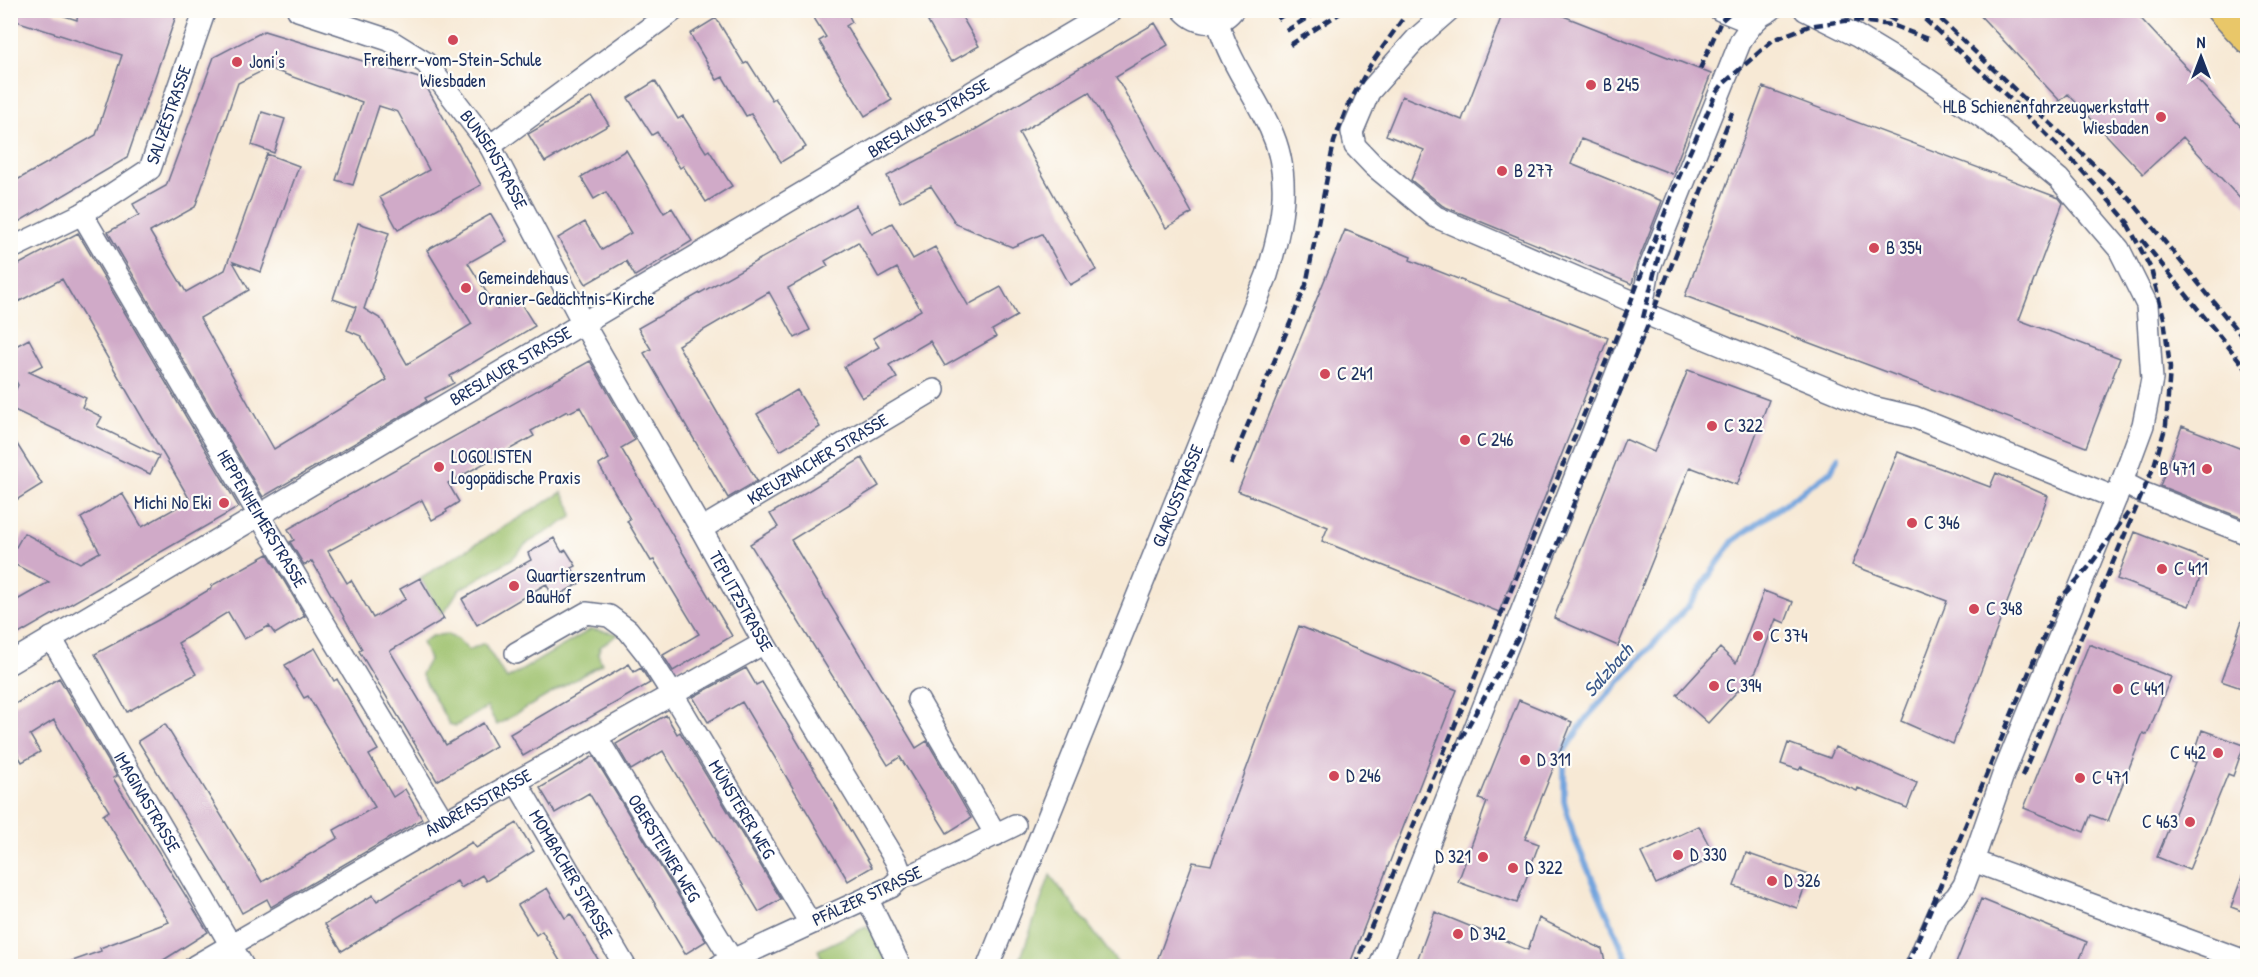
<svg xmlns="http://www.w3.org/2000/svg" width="2258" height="977" viewBox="0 0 2258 977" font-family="'Patrick Hand',sans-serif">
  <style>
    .green { fill: #9bc06a; stroke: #5b7864; stroke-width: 1.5 }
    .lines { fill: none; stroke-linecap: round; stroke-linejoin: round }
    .stream { stroke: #73a4dd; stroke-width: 6 }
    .building { fill: #d0aac8 }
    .minor-casing { stroke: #687088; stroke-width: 24 }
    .major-casing { stroke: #687088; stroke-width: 30 }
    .minor { stroke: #fff; stroke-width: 21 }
    .major { stroke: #e9c769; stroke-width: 27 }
    .rail { stroke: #1b2f5e; stroke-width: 4.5; stroke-dasharray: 9 4.5; stroke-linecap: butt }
    .poi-dot { fill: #d1495b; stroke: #fdfcf7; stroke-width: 2 }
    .labels { text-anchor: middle; stroke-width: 4.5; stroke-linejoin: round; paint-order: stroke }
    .poi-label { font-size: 18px; fill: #1b2f5e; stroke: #fdfcf7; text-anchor: start }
    .street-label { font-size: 18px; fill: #1b2f5e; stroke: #fdfcf7 }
    .water-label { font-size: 20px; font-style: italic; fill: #3a588a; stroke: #fdfcf7 }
  </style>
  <rect width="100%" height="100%" fill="#fdfcf7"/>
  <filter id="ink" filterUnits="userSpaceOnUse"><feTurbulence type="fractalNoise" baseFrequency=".0167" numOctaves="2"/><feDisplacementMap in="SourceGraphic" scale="12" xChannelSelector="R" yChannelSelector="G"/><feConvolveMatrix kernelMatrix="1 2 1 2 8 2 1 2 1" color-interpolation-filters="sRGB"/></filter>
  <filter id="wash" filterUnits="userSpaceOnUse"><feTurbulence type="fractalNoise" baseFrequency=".008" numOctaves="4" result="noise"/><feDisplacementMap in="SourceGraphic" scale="24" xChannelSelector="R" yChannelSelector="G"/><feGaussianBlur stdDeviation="1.35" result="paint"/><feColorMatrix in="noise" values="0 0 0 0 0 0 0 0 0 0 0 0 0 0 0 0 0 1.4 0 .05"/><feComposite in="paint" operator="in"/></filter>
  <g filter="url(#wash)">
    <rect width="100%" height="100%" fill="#f7e9d5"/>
    <path class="green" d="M562,492L571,508L572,517L526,544L512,559L460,589C452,597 452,607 441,614L420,578Z
      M591,629L619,634L600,647L598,654L602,664L497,725L487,707L456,726L449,724L421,674L429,660L422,642L432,636L446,634L457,639L469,650L484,643L507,679Z
      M1050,875L1119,965V966H1018Z
      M866,927L876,935L890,966H825L818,950Z"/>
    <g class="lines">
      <path class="stream" d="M1630,966L1574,837L1564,801V751L1587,717L1689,605L1733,541L1831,471L1838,457"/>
    </g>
    <g id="blocks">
      <path class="building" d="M10,10H46L77,20L78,10H178L127,158L10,227V184L96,135L122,55L10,19Z
        M809,10H846L852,22L846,26L892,100L865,116L819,41L826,37Z
        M926,10H958L979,46L951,62L928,22L932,20Z
        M1504,10H1548L1711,74L1672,174L1581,139L1571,164L1662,201L1637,264L1632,284L1443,206L1411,180L1424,150L1386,135L1402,96L1462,120Z
        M1975,10H2133L2247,133V206L2183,137L2143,174L2068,94L2060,101Z
        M716,18L744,64L748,62L772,100L775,98L806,147L781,162L751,114L746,116L723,77L717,80L690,34Z
        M1155,23L1168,45L1116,76L1192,213L1166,228L1089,92L1019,133L1096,270L1070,285L1042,234L1012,247L956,224L931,186L900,202L887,176L961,138Z
        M264,31L422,79L481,185L398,230L380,197L429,170L398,112L379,106L353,185L336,180L362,102L268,68L238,83L195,207L150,232L186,292L225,270L267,154L299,166L261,272L233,262L249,290L200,318L274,449L387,380L361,336L347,330L356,307L333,299L358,223L389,233L364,309L381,319L407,364L472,324L427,250L491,214L507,241L468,263L497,309L517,297L535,326L450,376L454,383L425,398L427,401L263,497L108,232L139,215L133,204L166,186L214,57Z
        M655,81L678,119L683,116L706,152L709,150L732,186L706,202L683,166L680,168L657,132L652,135L628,98Z
        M1763,87L2059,198L2063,203L2019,320L2120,358L2086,447L1685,296Z
        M592,97L609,125L545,162L528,134Z
        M262,112L285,119L274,153L252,145Z
        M626,150L664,213L672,208L692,241L635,276L626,261L586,284L558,238L585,222L602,250L631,233L606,192L594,199L581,177Z
        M856,205L872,234L892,223L913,259L935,247L968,305L1001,287L1017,316L992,330L996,337L945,366L930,341L889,365L897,378L862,398L844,367L879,347L873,338L921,310L897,268L879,278L858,242L825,261L828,266L788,288L810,330L795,338L769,292L678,345L757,481L728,498L644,353L651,349L638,328Z
        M1345,230L1411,257L1410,260L1608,338L1499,612L1322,541L1328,527L1238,491Z
        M78,233L239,507L10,639V604L49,582L10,562V544L16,547L24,533L80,563L100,552L81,518L122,493L142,527L190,500L62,279L10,306V269Z
        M29,339L43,365L29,372L86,398L82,407L102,417L97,426L159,456L150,474L10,408V401L18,385L10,370V349Z
        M590,361L635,440L621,448L732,636L673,671L663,655L699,634L654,560L651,561L627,521L630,519L599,465L609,459L580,407L568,413L567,411L531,431L534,436L448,483L459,502L446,510L447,512L432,520L422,500L328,551L347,583L351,580L373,618L406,599L400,589L420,578L444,619L390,651L446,745L483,723L496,746L437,781L359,651L362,649L312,561L304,565L290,542L294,540L288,529Z
        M1688,370L1769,400L1737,485L1690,467L1618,646L1554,618L1625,439L1654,452Z
        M797,390L820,427L780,451L757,414Z
        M2182,426L2247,451V520L2160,486Z
        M10,433L42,484L10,504Z
        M1898,452L1990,487L1996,473L2048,496L1953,744L1901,721L1947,601L1852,565Z
        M862,458L879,486L791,540L916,748L927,741L971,818L947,833L900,757L888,765L750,544L778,527L770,514Z
        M2135,532L2207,560L2189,606L2117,579Z
        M554,538L562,552L566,550L576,566L572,568L580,583L554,598L546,584L477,625L462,599L531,560L528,553Z
        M268,554L305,616L275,634L269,626L244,639L228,612L178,643L196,674L127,712L95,654L162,618L212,588L211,586Z
        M1764,591L1793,602L1785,623L1776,619L1756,671L1708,723L1677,695L1720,648L1736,663Z
        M2245,612H2247V690L2221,681Z
        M1299,626L1457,690L1349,966H1155L1193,862L1211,865Z
        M2089,644L2171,677L2147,735L2143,733L2108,821L2091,815L2084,832L2024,808Z
        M315,648L334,681L337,679L378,750L369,755L393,797L405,789L422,819L271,907L267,899L242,913L227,885L138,741L165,724L262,882L338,838L334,830L375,807L308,696L304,698L285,665Z
        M629,664L634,672L641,668L650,683L523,756L510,734Z
        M746,668L756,685L762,682L872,867L848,881L742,702L708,722L693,697Z
        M59,678L117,776L113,778L208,932L162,961L148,966H64V964L101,951L100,948L169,922L103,815L109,811L54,720L30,735L40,752L22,762L10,742V707Z
        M1519,700L1572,722L1525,839L1539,844L1517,903L1458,882L1487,802L1479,799Z
        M666,715L677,734L680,732L781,899L759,912L663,751L631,770L616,744Z
        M2202,730L2244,745L2233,776L2228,774L2189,870L2157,857L2196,762L2192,761Z
        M1788,743L1830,758L1835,747L1917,783L1907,808L1858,788L1857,791L1801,767L1799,770L1781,764Z
        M592,757H594L706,941L685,954L589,793L555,813L540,788Z
        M517,823L534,851L486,881L482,875L461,888L457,881L342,951L325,924L373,895L377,901L472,842L476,848Z
        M1699,826L1715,857L1656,884L1641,853Z
        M1746,853L1809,875L1797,908L1734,886Z
        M2246,866H2247V913L2231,907Z
        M547,888L565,918L571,914L602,966H563L542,931L536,935L518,905Z
        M1981,899L2087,942L2077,966H1955Z
        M1435,912L1528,950L1539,918L1602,949L1606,966H1415Z"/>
    </g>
  </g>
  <g filter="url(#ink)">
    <use href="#blocks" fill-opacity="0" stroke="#687088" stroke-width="1.5"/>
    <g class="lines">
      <g class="minor-casing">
        <g id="minor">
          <path id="s1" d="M298,10L389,40L426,63L490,146L583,323L701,529L764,643L896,861L902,877"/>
          <path d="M1183,10C1198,26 1219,27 1233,10"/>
          <path d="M1449,10L1416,39L1369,92L1352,132L1355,146L1374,166L1436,217L1631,301L1641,312L1649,269L1741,40C1750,27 1756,17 1771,10"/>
          <path d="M1720,10L1752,23"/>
          <path d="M1805,10L1857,36L1920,74L1991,123L2059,179L2119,249L2147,305L2152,379L2143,425L2116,498"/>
          <path d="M490,146L674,10"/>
          <path id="s2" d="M82,214L259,515L444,822"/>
          <path id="s3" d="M10,249L82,214L150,169L205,10"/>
          <path d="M2122,482L2143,493L2248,534"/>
          <path id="s4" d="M701,529L934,390"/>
          <path id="s5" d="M51,638L243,966"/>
          <path id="s6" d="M516,653L586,613L609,616L628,630L647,654L673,695L810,923"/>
          <path id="s7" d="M10,663L1111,10"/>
          <path d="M918,700L996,835"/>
          <path id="s8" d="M597,738L732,960"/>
          <path id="s9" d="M517,783L625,966"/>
          <path d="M867,898L900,966"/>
          <path id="s10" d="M195,966L444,822L764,643"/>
          <path d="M719,966L891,887L902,877L914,874L1015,825"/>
          <path id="s11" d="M988,966L1267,275C1282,227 1293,176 1270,128C1253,92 1229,61 1218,22"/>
          <path d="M1380,966L1641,312L1872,407L1914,417L2116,498L2003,775L1973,861L2248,962"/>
          <path d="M1916,966L1939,913L1956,897L1964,885L1973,861"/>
        </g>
      </g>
      <g class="major-casing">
        <path id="major" d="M2220,10L2248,40"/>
      </g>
      <use href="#minor" class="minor"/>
      <use href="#major" class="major"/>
      <path class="rail" d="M1876,10L1899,23
        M1915,10C1988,79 2065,146 2129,224
        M1931,10L2129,198L2248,344
        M1277,19L1291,10
        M1286,31L1320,10
        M1290,45L1345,10
        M1700,69L1721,21L1733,10
        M2142,240L2248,371
        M1643,318L1664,234
        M1231,465L1306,285L1334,142L1347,107L1371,64L1409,10
        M1441,774L1519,636L1651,317L1734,108
        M2022,776L2154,466L2166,425L2170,368L2164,318L2151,269L2125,219
        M1355,966L1631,301L1678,179L1716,93L1723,84L1773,40L1809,26L1851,20L1892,25L1930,40
        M1907,966L2059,600L2088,568L2128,513"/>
    </g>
  </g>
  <g class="poi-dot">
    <circle cx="453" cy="40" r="6"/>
    <circle cx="237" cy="62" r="6"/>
    <circle cx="1591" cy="85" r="6"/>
    <circle cx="2161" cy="117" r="6"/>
    <circle cx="1502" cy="171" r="6"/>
    <circle cx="1874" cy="248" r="6"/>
    <circle cx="466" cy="288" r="6"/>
    <circle cx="1325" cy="374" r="6"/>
    <circle cx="1712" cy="426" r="6"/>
    <circle cx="1465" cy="440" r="6"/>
    <circle cx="439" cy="467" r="6"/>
    <circle cx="2207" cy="469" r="6"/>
    <circle cx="224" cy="503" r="6"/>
    <circle cx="1912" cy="523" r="6"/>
    <circle cx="2162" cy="569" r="6"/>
    <circle cx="514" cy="586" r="6"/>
    <circle cx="1974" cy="609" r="6"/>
    <circle cx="1758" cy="636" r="6"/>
    <circle cx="1714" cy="686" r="6"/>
    <circle cx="2118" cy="689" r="6"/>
    <circle cx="2218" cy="753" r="6"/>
    <circle cx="1525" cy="760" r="6"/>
    <circle cx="1334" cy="776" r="6"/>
    <circle cx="2080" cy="778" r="6"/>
    <circle cx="2190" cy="822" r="6"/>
    <circle cx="1678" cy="855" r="6"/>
    <circle cx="1483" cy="857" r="6"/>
    <circle cx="1513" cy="868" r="6"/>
    <circle cx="1772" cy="881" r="6"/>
    <circle cx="1458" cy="934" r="6"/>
  </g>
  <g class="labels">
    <g class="poi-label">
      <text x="453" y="66" text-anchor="middle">Freiherr-vom-Stein-Schule<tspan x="453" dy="21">Wiesbaden</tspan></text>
      <text x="249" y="68">Joni's</text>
      <text x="1603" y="91">B 245</text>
      <text x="2149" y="113" text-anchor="end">HLB Schienenfahrzeugwerkstatt<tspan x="2149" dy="21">Wiesbaden</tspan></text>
      <text x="1514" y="177">B 277</text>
      <text x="1886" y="254">B 354</text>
      <text x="478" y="284">Gemeindehaus<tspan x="478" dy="21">Oranier-Gedächtnis-Kirche</tspan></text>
      <text x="1337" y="380">C 241</text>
      <text x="1724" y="432">C 322</text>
      <text x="1477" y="446">C 246</text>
      <text x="451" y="463">LOGOLISTEN<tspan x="451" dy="21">Logopädische Praxis</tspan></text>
      <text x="2195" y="475" text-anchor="end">B 471</text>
      <text x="212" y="509" text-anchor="end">Michi No Eki</text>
      <text x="1924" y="529">C 346</text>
      <text x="2174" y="575">C 411</text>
      <text x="526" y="582">Quartierszentrum<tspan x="526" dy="21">BauHof</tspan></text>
      <text x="1986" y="615">C 348</text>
      <text x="1770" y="642">C 374</text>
      <text x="1726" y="692">C 394</text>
      <text x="2130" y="695">C 441</text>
      <text x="2206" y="759" text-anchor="end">C 442</text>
      <text x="1537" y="766">D 311</text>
      <text x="1346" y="782">D 246</text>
      <text x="2092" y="784">C 471</text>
      <text x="2178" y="828" text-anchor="end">C 463</text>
      <text x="1690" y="861">D 330</text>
      <text x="1471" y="863" text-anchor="end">D 321</text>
      <text x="1525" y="874">D 322</text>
      <text x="1784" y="887">D 326</text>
      <text x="1470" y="940">D 342</text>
    </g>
    <g class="street-label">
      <text dy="6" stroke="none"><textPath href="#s3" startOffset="219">SALIZÉSTRASSE</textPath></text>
      <text dy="6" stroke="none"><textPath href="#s7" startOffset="1068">BRESLAUER STRASSE</textPath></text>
      <text dy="6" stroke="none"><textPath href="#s1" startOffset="258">BUNSENSTRASSE</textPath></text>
      <text dy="6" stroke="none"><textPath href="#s7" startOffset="582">BRESLAUER STRASSE</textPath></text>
      <text dy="6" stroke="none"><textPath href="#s4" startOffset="136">KREUZNACHER STRASSE</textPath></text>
      <text dy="6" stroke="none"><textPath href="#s11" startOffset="507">GLARUSSTRASSE</textPath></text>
      <text dy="6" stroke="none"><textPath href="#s2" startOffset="354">HEPPENHEIMERSTRASSE</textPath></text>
      <text dy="6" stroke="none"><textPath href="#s1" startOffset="764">TEPLITZSTRASSE</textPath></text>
      <text dy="6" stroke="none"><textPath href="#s5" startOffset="190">IMAGINASTRASSE</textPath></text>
      <text dy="6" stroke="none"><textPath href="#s10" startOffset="327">ANDREASSTRASSE</textPath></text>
      <text dy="6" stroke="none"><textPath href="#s6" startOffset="340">MÜNSTERER WEG</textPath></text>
      <text dy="6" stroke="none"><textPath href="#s8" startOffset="129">OBERSTEINER WEG</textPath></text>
      <text dy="6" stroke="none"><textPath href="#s9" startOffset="106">MOMBACHER STRASSE</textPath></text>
      <text transform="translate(867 896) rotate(-25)" y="6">PFÄLZER STRASSE</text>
    </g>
    <g class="water-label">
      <text transform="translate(1608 670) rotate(-48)" y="7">Salzbach</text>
    </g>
  </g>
  <rect width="2258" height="977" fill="none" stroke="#fdfcf7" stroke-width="36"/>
  <g transform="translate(2201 57)" stroke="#fdfcf7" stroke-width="4.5" paint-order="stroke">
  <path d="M0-4.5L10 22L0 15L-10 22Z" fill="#1b2f5e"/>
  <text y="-9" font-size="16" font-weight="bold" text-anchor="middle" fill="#1b2f5e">N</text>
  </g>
</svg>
